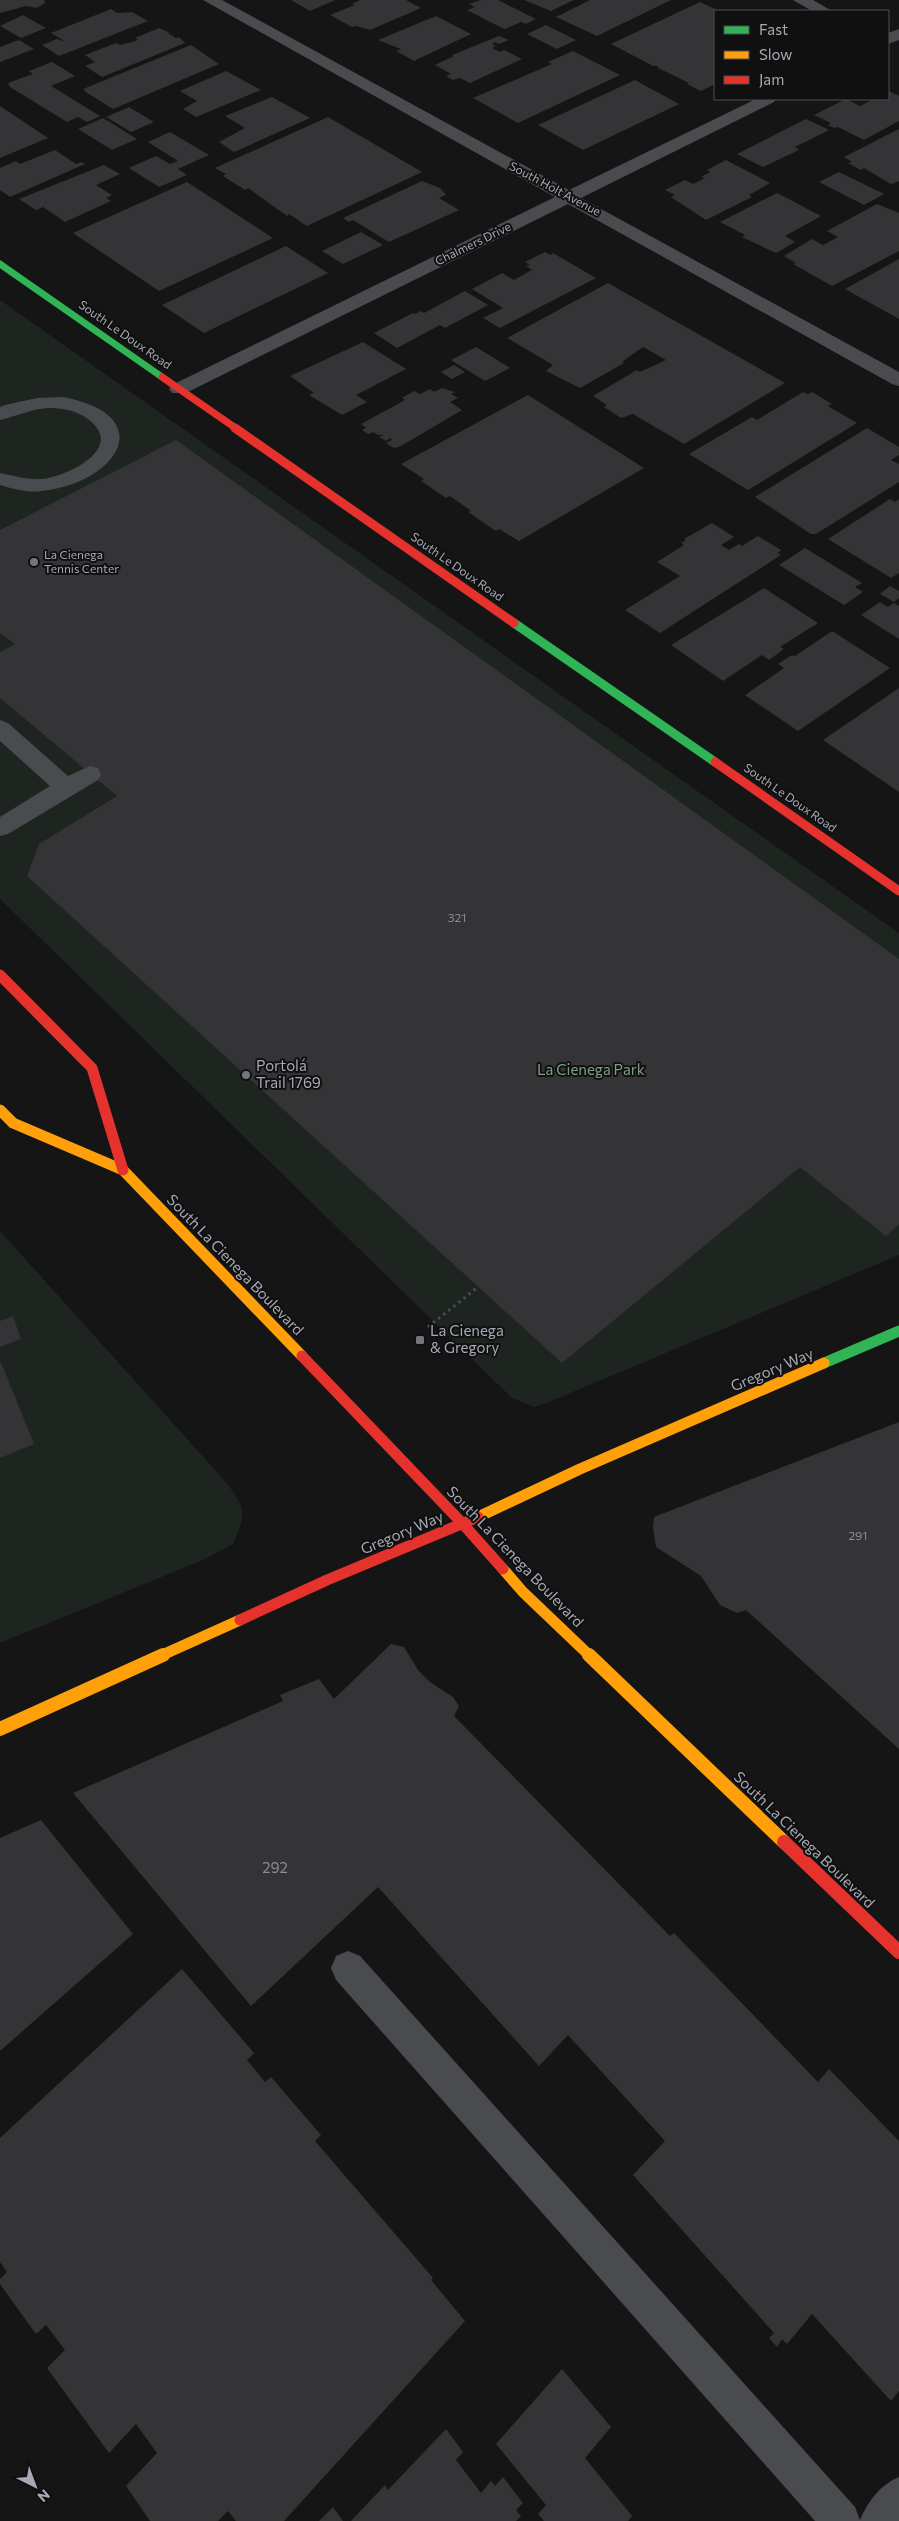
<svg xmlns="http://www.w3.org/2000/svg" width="899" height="2521" viewBox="0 0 899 2521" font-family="Commissioner,sans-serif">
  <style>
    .green { fill: #1e241f }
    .building { fill: #343436 }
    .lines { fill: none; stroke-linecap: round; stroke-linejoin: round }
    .path { stroke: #4b4c50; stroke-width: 3; stroke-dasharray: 2.5 4; stroke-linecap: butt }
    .lane { fill: #4a4b4e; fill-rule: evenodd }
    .street { fill: #4a4b4e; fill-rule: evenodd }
    .fast-far2 { stroke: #30b455; stroke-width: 7 }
    .fast-far1 { stroke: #30b455; stroke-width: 9 }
    .fast { stroke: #30b455; stroke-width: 11 }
    .slow-far1 { stroke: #ff9f0a; stroke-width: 11 }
    .slow { stroke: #ff9f0a; stroke-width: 14 }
    .jam-far3 { stroke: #e5322d; stroke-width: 7 }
    .jam-far2 { stroke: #e5322d; stroke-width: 9 }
    .jam-far1 { stroke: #e5322d; stroke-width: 11 }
    .jam { stroke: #e5322d; stroke-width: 14 }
    .poi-dot { fill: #74767e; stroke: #101011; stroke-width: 2 }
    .labels { text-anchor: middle; stroke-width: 4; stroke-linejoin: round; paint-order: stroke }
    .far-street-label { font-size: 12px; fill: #a7aab6; stroke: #101011 }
    .far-poi-label { font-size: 12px; fill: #a7aab6; stroke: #101011; text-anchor: start }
    .number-label { font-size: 12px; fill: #8a8c96 }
    .poi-label { font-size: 15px; fill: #a7aab6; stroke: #101011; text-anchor: start }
    .park-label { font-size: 15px; fill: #7f9f85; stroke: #101011 }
    .street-label { font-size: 15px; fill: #a7aab6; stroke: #101011 }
    .near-number-label { font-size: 15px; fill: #8a8c96 }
  </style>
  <rect width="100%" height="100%" fill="#151515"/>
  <path class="green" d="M0,300L899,933V1255L549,1402L534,1407L512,1398L0,899Z
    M0,1231L225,1481C246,1508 247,1512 233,1544L203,1560L0,1643Z"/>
  <path class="building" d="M0,0H43L46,2L37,8L26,6L0,13Z
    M291,0H335L310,11Z
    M360,0H406L421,8L370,30L356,26L352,27L330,15L355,5L352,4Z
    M481,0H498L536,19L526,24L521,22L505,29L500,27L467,10L475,7L469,4Z
    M524,0H574L551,11Z
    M590,0H671L597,36L556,17Z
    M700,2L717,10L715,11V84L701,91L687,84L689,83L658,68V66H653L611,44Z
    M111,9L117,13L132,12L148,21L59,56L42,45L57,39L66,42L51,33Z
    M23,15L46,28L21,38L0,26Z
    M436,16L471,34L414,61L396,51L401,49L378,40Z
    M546,25L576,40L557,49L527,34Z
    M159,28L170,33H168L176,38L179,37L185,43L102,77L85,66L95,62L85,55L116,43L120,45L132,42L138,40L135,38Z
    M499,36L509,40L499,44L495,42L492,44L496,46L492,48L500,52L504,50L522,59L470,83L460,78L453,80L446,76L451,74L435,65L454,56L452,55Z
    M19,40L34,49L0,62V47Z
    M191,45L219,64L113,109L84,91H86L83,89Z
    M573,51L620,75L518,123L473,98L552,64L548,62Z
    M52,62L75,76L51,86L100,116L87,122L78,117L67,122L10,87L8,83L33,74L29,71Z
    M226,71L261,90L196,117L183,109L197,101L180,91Z
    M635,80L679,104L583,150L538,125Z
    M889,91L899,96V121L864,140L838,127L834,128L828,125L831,123L814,115L846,99L860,106L874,99H888Z
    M272,97L310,118L234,152L219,142L245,128L225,116Z
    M0,106L48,138L0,158Z
    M129,107L154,122L131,132L106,117Z
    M328,117L422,172L307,226L289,214L287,216L248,188L245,190L223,176L226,174L215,168Z
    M103,118L137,139L112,150L78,129Z
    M806,119L829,130L795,147L799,150L763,167L737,154Z
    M899,129V181L894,183L891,184L864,168L861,170L848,163L852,162L844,157Z
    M170,132L209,155L178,169L187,175L159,187L129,168L156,156L170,164L178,161L148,142Z
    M55,150L76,164L82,162L85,164L10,197L0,190V168L16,161L20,164Z
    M726,160L770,183L749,195L752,197L706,220L671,197L675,195L665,190L685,180L693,184L705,178L701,177L710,172L707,170Z
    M104,165L120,174L96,185L112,195L106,198L111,201L65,222L43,207L36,210L19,199Z
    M839,172L884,194L864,205L819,182Z
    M422,181L440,188L446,195L439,198L459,210L389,242L353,220L349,222L343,218Z
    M187,182L273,238L159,291L73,233Z
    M777,193L821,216L785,236L795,242L776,253L742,237L745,235L720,222Z
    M877,204L899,213V251L832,286L793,264L796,263L784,256L812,239L823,245L838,237L827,231Z
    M361,232L383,245L343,264L322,251Z
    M286,246L328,273L204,333L162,305Z
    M545,252L550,255L553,253L596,278L500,328L483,318L503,308L472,289L502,273L514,280L532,270L526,266L530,265L525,262Z
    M899,259V319L845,289Z
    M608,283L785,383L684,444L633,414L621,418L604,407L607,405L593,396L637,370L640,372L666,360L643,347L622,362L624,363L580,388L546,371L553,365L507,338Z
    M465,291L488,305L445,328L440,325L397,348L374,333L413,313L415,314L421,311L424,313Z
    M363,342L406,369L356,395L367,402L342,415L309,395L314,393L290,376Z
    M476,347L510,368L485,381L451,360Z
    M454,365L465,372L452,379L441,372Z
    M442,388L455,392L451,394L458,398L450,402L462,410L401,446L394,448L386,443L392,440L390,438L386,441L379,437L384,435H378L373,432L368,434L362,430L366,428L361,424L405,400L402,398L414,391L420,394L430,389L434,392Z
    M803,392L808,394L812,392L832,404L828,406L857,423L748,490L689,454L752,417L757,420Z
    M528,395L644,468L519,541L499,529L496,531L468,512L471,511L450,496L446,498L421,481L424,479L401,464Z
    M867,428L899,447V455L891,460L899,464V482L816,534H811L755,497Z
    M176,440L899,959V1224L886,1236L800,1167L562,1363L27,876L39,844L117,796L0,698V652L15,644L0,633V530Z
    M890,499L895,502L899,499V573L891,578L828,539Z
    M712,523L734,537L721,545L729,550L739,544L742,546L758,536L781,550L777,553L781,555L660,633L625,610L680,576L657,562L684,545L681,543L686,540L684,539Z
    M805,548L862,583L855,587L863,592L844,605L779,565Z
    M890,586L899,591V598L894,602L880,594Z
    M764,588L818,623L780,647L784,649L769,660L762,655L723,681L671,645Z
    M880,602L888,607L894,603L899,606V639L861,615Z
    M832,631L890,668L798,731L745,695L784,668L778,664L792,655L795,656Z
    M899,688V792L823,740Z
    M13,1316L21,1339L0,1347V1321Z
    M0,1360L34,1444L0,1458Z
    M899,1422V1749L746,1610L737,1613L720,1605L701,1576L656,1547L653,1528L654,1517Z
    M391,1644L404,1647L418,1670L430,1682L453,1697L459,1706L454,1716L670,1936L674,1933L818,2082L829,2069L899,2141V2391L891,2401L812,2314L787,2344L782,2339L777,2347L769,2338L774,2333L633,2175L665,2141L568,2035L539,2066L378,1887L251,2006L73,1793L283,1701L280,1695L319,1679L334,1699Z
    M41,1820L133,1934L0,2051V1838Z
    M182,1969L254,2053L247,2060L265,2082L271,2077L321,2135L315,2141L433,2278L431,2280L465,2321L284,2521H236L228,2511L218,2521H150L126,2486L157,2453L136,2424L109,2453L47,2368L65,2350L46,2325L36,2334L0,2284V2279L7,2272L0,2262V2138Z
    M562,2369L611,2427L585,2458L632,2516L628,2521H544L538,2514L546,2505L496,2444Z
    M446,2429L463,2452L456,2460L481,2493L491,2481L495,2486L503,2477L523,2503L516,2510L521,2516L516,2521H351L385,2485L388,2490Z
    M333,2507L343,2521H319Z"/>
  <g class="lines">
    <path class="path" d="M428,1327L478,1287"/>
    <path class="lane" d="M63,397C161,416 117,483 42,491C28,493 14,489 0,485V473C14,476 28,480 42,479C70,476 129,446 85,417C74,410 62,408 48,408C31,409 17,416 0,420V407L5,405L37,398Z
      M0,720L8,723L68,776L90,766L98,768L101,774L98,780L8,834L0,836V817L50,786L0,741Z
      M348,1951L360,1956L855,2507L860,2520C868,2501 880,2485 899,2477V2521H815L336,1980L331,1968L336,1956Z"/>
    <path class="street" d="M203,0H222L569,190L756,99H776L774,102L581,198L899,372V386L892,384L568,204L186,393H172L169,389L172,385L555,197Z
      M793,0H813L832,11H812Z
      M899,29V40L888,44V33Z"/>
    <path class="fast-far2" d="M0,264L162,377"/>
    <path class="fast-far1" d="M514,623L715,762"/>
    <path class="fast" d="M824,1363L899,1331"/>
    <path class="slow-far1" d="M0,1110L13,1123L123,1170L302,1356
      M478,1517L580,1469L824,1363
      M503,1569L523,1592L590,1656
      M160,1656L240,1620"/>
    <path class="slow" d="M589,1655L784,1842
      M0,1729L163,1655"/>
    <path class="jam-far3" d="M162,377L237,429"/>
    <path class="jam-far2" d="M235,428L514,623
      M715,762L899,891"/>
    <path class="jam-far1" d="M0,975L92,1068L123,1170
      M302,1356L463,1524L503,1569
      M240,1620L327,1580L478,1517"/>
    <path class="jam" d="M784,1842L899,1952"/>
  </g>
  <g class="poi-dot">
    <circle cx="34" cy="562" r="5"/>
    <circle cx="246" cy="1075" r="5"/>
    <rect x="415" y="1335" width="10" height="10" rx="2.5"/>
  </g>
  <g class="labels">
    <g class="far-street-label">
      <text transform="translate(555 189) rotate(28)" y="4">South Holt Avenue</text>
      <text transform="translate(473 244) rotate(-26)" y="4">Chalmers Drive</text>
      <text transform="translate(125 335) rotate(35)" y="4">South Le Doux Road</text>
      <text transform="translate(457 567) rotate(35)" y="4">South Le Doux Road</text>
      <text transform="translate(790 798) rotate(35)" y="4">South Le Doux Road</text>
    </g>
    <g class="far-poi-label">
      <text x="44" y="559">La Cienega<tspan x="44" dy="14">Tennis Center</tspan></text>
    </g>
    <g class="number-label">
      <text x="457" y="922">321</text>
      <text x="858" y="1540">291</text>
    </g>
    <g class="poi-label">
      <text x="256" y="1071">Portolá<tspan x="256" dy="17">Trail 1769</tspan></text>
      <text x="430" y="1336">La Cienega<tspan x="430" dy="17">&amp; Gregory</tspan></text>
    </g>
    <g class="park-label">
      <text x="591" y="1075">La Cienega Park</text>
    </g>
    <g class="street-label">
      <text transform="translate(235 1265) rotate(46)" y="5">South La Cienega Boulevard</text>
      <text transform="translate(772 1370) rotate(-23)" y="5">Gregory Way</text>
      <text transform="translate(402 1533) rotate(-23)" y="5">Gregory Way</text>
      <text transform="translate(515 1557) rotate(46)" y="5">South La Cienega Boulevard</text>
      <text transform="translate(804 1840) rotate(44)" y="5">South La Cienega Boulevard</text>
    </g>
    <g class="near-number-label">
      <text x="275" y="1873">292</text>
    </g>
  </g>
  <rect x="714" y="10" width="175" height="90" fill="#101011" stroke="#4c4e53"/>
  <rect x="724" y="26" width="25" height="8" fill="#30b455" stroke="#4c4e53"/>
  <text x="759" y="35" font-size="15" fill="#a7aab6">Fast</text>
  <rect x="724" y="51" width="25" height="8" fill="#ff9f0a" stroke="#4c4e53"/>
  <text x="759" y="60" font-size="15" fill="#a7aab6">Slow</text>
  <rect x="724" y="76" width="25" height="8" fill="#e5322d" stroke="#4c4e53"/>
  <text x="759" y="85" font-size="15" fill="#a7aab6">Jam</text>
  <g transform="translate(35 2486) rotate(138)" stroke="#101011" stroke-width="4" paint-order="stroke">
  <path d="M0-4L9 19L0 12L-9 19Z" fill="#a7aab6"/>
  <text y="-8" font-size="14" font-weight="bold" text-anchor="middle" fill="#a7aab6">N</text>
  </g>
</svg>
